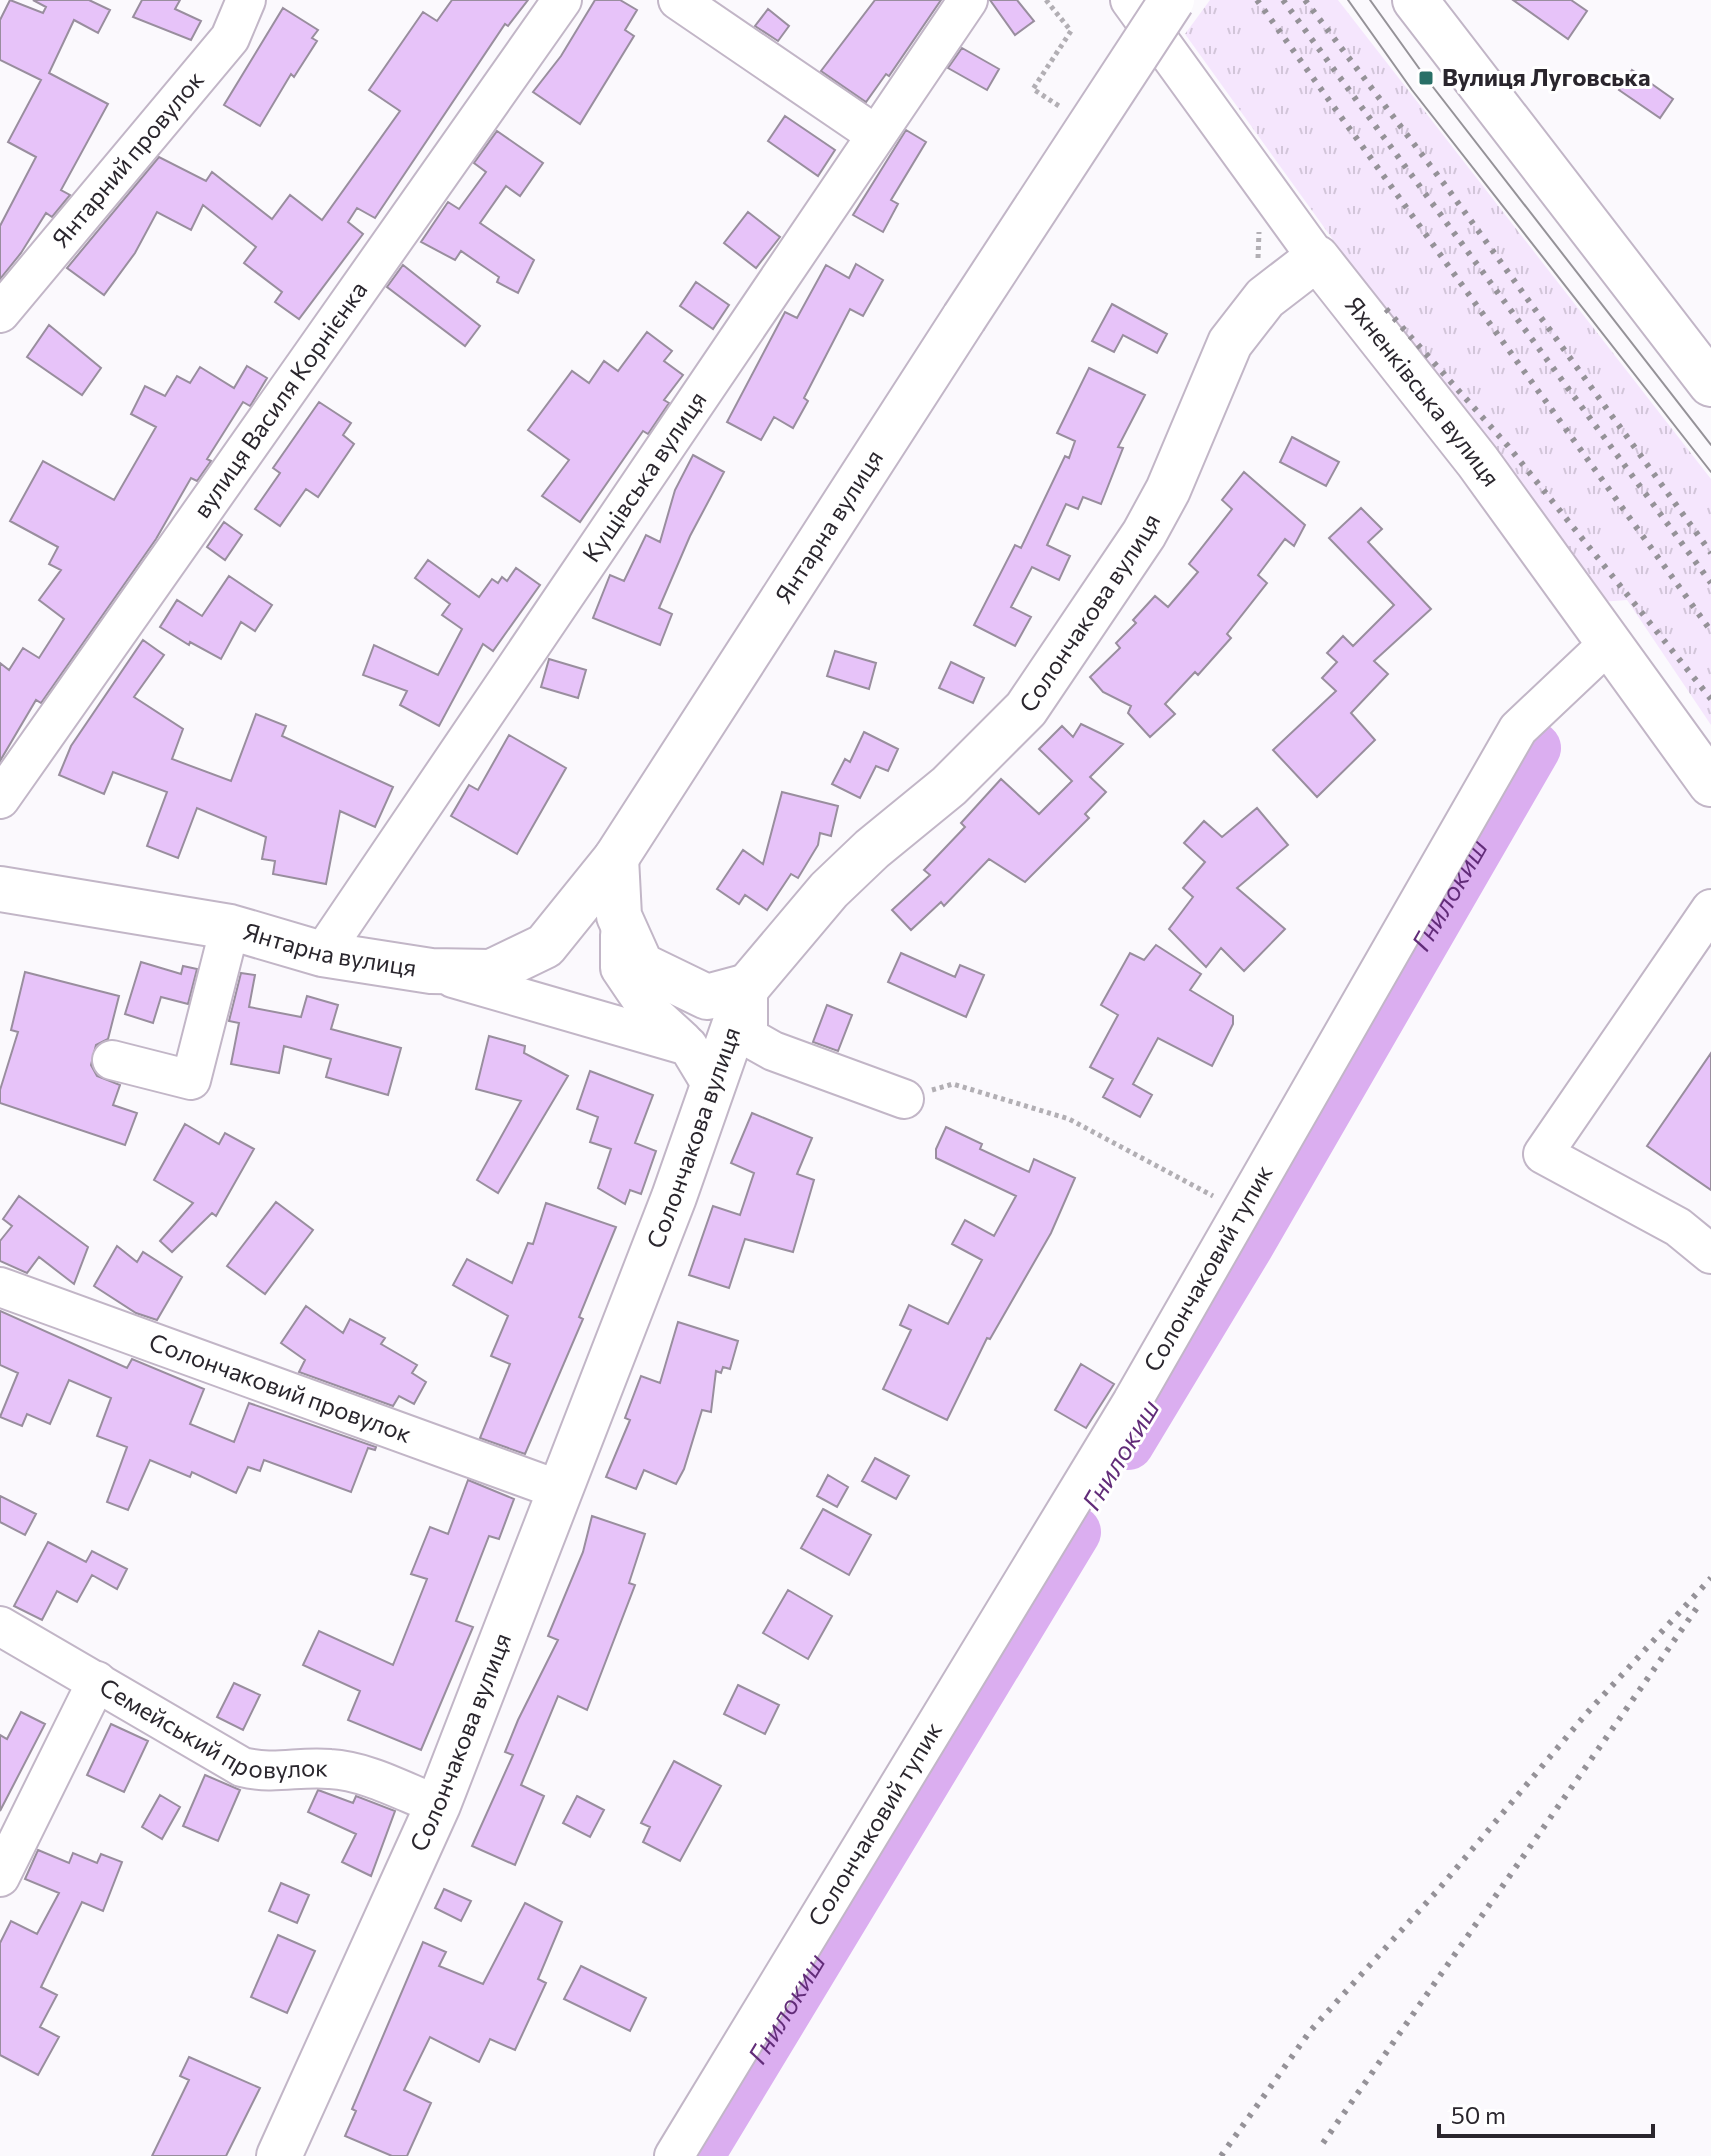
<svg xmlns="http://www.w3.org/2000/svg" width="1711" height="2156" viewBox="0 0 1711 2156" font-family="Commissioner,sans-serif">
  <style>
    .grass { fill: url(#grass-tufts) }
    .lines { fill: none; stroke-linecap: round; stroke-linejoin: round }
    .river { stroke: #dbaef0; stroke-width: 52 }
    .building { fill: #e7c3f9; stroke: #998e9e; stroke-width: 2 }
    .minor-casing { stroke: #c2b6c7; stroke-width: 42 }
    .major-casing { stroke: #c2b6c7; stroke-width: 48 }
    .path { stroke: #b2afb4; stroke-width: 5; stroke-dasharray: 4 4; stroke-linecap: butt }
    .minor { stroke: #fff; stroke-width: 38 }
    .major { stroke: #fff; stroke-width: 44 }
    .tram { stroke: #959298; stroke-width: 2 }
    .rail { stroke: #959298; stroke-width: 6; stroke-dasharray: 4 8; stroke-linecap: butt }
    .major-bridge-casing { stroke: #c2b6c7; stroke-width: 48; stroke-linecap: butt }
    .major-bridge { stroke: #fff; stroke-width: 44 }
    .poi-dot { fill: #286f67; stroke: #fff; stroke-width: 3 }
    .labels { text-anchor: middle; stroke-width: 6; stroke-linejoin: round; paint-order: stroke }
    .poi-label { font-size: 24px; font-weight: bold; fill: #2a262d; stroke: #fff; text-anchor: start }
    .street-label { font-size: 24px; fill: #2a262d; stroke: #fff }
    .water-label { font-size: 26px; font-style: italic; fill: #622c79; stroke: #fff }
  </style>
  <defs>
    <pattern id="grass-tufts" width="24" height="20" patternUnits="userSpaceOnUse" patternTransform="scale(2)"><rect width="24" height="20" fill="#f5e6fd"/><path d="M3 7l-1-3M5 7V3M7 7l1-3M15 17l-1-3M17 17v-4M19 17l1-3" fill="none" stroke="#d2c5d9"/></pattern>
  </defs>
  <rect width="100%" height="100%" fill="#fbf9fd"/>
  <path class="grass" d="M1210,0H1338L1711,479V725L1627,600L1600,602L1426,369L1185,34Z"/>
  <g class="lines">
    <g class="river">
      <path id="s1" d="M1128,1444L1248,1245L1535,748"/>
      <path id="s2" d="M698,2156L1075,1532"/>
    </g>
  </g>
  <path class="building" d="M10,0L43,13L46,7L33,0H89L110,10L98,33L74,20L49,73L108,104L61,190L70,195L52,217L46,213L21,253L0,279V226L36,157L8,142L41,80L0,60V20Z
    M142,0H180L175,9L201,21L191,40L133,17Z
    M452,0H528L508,26L505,24L375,218L357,208L348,222L363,234L299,319L275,302L282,292L244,263L256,247L203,205L191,230L157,212L135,253L104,295L67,268L159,157L206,181L212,172L272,219L290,195L322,220L400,111L369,90L423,12L437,21Z
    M595,0H620L637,10L625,30L634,36L580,124L533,92L561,56Z
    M875,0H941L889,76L886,74L866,102L821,71Z
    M990,0H1017L1034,21L1015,35Z
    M1513,0H1571L1587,11L1568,39Z
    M283,8L318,30L312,38L317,41L294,77L291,74L260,126L224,105Z
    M768,9L789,26L778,41L755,26Z
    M962,48L999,69L987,90L948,68Z
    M1632,70L1673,99L1660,118L1619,90Z
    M785,116L835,150L818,176L768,141Z
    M906,130L926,142L891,200L898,204L883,232L853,215Z
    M497,131L543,163L520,196L506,186L480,223L534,260L518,293L497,282L499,277L461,251L455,260L421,242L448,202L459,209L486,172L474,163Z
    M748,212L780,237L756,268L724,243Z
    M856,264L883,280L863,316L850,309L804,398L808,401L793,428L774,417L761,440L727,422L785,312L797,318L826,265L849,278Z
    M403,265L480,326L465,346L387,287Z
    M696,282L729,305L713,329L680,306Z
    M1112,304L1167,334L1157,353L1123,335L1114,352L1092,341Z
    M49,325L101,368L82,395L27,357Z
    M647,332L672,351L664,361L683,375L664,400L669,403L648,434L643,431L580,522L542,496L569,460L528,430L572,371L589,383L604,361L618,371Z
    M247,366L267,378L252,403L250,406L243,402L207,459L211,461L197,481L191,478L156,539L41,703L36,700L0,761V663L9,670L23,648L39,658L64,619L39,600L61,570L49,564L58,547L10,521L43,461L114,500L156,427L131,414L145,386L165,396L177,376L190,383L200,367L234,388Z
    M1089,368L1145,395L1118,447L1123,448L1101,504L1083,497L1078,509L1066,504L1047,545L1070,556L1059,580L1032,567L1011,607L1031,617L1015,646L974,625L1015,545L1021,548L1065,456L1069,458L1075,441L1057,433Z
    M319,402L351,423L343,435L354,444L318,497L306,489L280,526L255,509L280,473L273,468Z
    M1292,437L1339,462L1326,486L1280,462Z
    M693,455L724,472L690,536L659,608L672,614L660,645L593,618L610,575L624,581L646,535L660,542L675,490Z
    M1244,472L1305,525L1294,546L1285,539L1258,575L1267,583L1227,634L1231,638L1198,675L1195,672L1165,704L1175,714L1150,737L1128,713L1131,706L1103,692L1090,677L1120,648L1116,643L1136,623L1133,620L1155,596L1168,607L1198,572L1189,564L1232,509L1222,500Z
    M1361,508L1382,529L1368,542L1431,609L1374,661L1388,674L1351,713L1375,740L1317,797L1273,750L1336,691L1322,678L1337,662L1327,653L1343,636L1353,646L1394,605L1329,538Z
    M224,522L242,535L225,560L207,547Z
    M428,560L479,597L492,579L498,583L502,577L507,581L516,568L540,585L493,651L483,644L439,726L400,705L407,691L363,675L374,645L438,675L462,629L442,615L450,604L415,578Z
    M229,576L272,605L255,631L241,622L221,659L190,642L189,645L160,627L177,600L202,616Z
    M143,640L164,655L134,697L183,729L172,759L231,781L256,714L286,726L282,736L393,787L375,827L340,811L326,884L273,874L275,861L262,859L266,837L197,808L178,858L147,846L167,792L113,772L104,794L59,775L71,746Z
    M835,651L876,663L869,689L827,676Z
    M549,659L586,670L578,698L541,687Z
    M951,662L984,678L973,703L939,688Z
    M1081,724L1123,744L1090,777L1106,792L1085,814L1089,818L1025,882L989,859L944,906L941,902L911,930L892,910L930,875L924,870L965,827L961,823L1001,779L1039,814L1072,781L1039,749L1062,726L1073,737Z
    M864,732L898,749L888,771L876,766L860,798L832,784L845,759L850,762Z
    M509,735L566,768L517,854L451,816L469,785L478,790Z
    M782,792L838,806L831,836L820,833L818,845L798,878L791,874L767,910L745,895L739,904L717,889L743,850L763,864Z
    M1257,808L1288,845L1237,888L1285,929L1244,971L1221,948L1206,967L1169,929L1193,897L1183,888L1205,862L1184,843L1204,821L1222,837Z
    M1156,945L1201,974L1190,990L1233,1016V1024L1212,1066L1158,1038L1133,1084L1152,1095L1140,1117L1103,1097L1113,1079L1090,1067L1118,1015L1101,1005L1130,953L1144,960Z
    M901,953L955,977L960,965L984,975L966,1017L888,982Z
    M141,962L181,974L183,966L197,969L188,1004L161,997L153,1023L125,1014Z
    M25,972L119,996L108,1039L96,1045L91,1065L97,1076L120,1085L113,1105L137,1113L125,1145L0,1103V1090L18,1032L11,1030Z
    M241,973L255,975L249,1007L301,1017L307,996L338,1005L331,1029L401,1048L388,1095L326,1077L331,1059L284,1046L279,1073L231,1064L239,1023L229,1021Z
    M827,1005L852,1015L838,1051L813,1042Z
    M489,1036L525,1046L524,1053L568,1076L498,1193L477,1180L521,1101L476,1089Z
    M1711,1053V1190L1647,1146Z
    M590,1071L653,1095L635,1143L656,1151L641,1194L630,1190L625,1204L598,1188L611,1149L590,1142L598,1117L577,1109Z
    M752,1113L812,1138L797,1174L814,1180L793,1252L745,1239L729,1288L689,1275L713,1206L740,1215L754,1173L731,1163Z
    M185,1124L219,1144L225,1133L254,1149L216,1216L212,1213L172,1252L160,1241L193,1203L154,1180Z
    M946,1127L982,1144L980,1149L1029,1172L1034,1159L1075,1178L1051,1233L990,1339L987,1338L947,1420L883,1389L911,1330L900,1325L909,1305L948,1324L982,1260L952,1244L965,1220L994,1236L1016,1196L936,1158V1149Z
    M19,1196L88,1247L74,1284L39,1257L27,1273L0,1261V1241L12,1226L3,1219Z
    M276,1202L313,1230L265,1294L227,1266Z
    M546,1203L616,1227L579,1317L583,1319L525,1454L480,1438L510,1364L491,1356L508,1316L453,1285L467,1259L512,1283L528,1243L533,1244Z
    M117,1246L137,1262L143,1252L182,1277L157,1320L136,1313L94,1286Z
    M306,1306L343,1333L350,1319L385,1338L381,1344L417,1365L412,1373L426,1382L414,1404L399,1396L393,1406L299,1372L305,1360L281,1343Z
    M0,1311L127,1368L132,1359L204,1389L190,1424L234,1442L249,1403L376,1447L375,1450L368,1448L351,1492L264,1460L260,1471L248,1467L236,1493L192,1472L190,1477L150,1460L128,1510L107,1502L127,1447L97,1436L111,1398L69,1380L50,1424L27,1414L22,1426L0,1417L18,1373L0,1365Z
    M678,1322L738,1341L730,1369L723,1367L721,1373L716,1371L711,1412L702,1410L684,1469L676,1484L644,1470L636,1489L606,1477L630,1420L625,1418L641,1376L660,1383Z
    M1081,1364L1114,1384L1086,1428L1055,1410Z
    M875,1458L909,1476L896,1499L862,1481Z
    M828,1475L848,1487L837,1507L817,1496Z
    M468,1480L514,1499L499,1539L489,1536L456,1621L473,1627L421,1750L348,1720L360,1691L303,1665L319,1631L393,1665L427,1579L411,1574L430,1527L448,1534Z
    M0,1496L36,1514L25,1535L0,1522Z
    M823,1509L871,1535L849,1575L801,1548Z
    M592,1516L645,1534L629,1583L635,1585L587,1710L558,1696L521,1785L544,1796L515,1865L472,1846L513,1755L505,1752L518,1720L558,1640L548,1636L583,1552Z
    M48,1542L86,1562L92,1551L127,1569L117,1589L92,1575L77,1602L57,1591L42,1620L14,1606Z
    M788,1590L832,1616L808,1659L763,1633Z
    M234,1683L260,1695L243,1730L217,1717Z
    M738,1685L779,1705L765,1734L724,1714Z
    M21,1712L45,1724L0,1811V1735L7,1739Z
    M111,1724L148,1741L124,1792L87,1775Z
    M674,1761L721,1786L680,1861L643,1842L650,1827L641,1823Z
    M205,1775L240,1790L218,1841L183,1826Z
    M318,1790L353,1803L356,1796L395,1811L371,1876L342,1862L356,1834L308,1812Z
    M160,1795L180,1807L162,1839L142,1827Z
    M577,1796L604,1810L590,1837L563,1823Z
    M38,1850L69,1863L73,1853L97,1863L101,1854L122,1862L103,1911L82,1902L41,1987L57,1995L40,2027L59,2037L38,2075L0,2055V1943L11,1921L37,1934L59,1893L25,1879Z
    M281,1883L309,1895L297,1923L269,1911Z
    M444,1889L471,1901L461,1921L435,1908Z
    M525,1903L562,1922L538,1979L546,1983L515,2050L490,2039L479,2062L430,2037L404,2090L431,2103L407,2156H392L345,2136L356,2111L352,2109L423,1942L446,1952L439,1966L483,1984Z
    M278,1935L315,1951L287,2013L251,1997Z
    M581,1966L646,1998L630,2031L564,1999Z
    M189,2057L260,2088L226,2156H152L189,2080L180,2076Z"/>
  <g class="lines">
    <g class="minor-casing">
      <g id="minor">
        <path d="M678,0L876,135"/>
        <path d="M1130,0L1317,258"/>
        <path id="s3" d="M0,313L230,38L246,0"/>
        <path id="s4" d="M0,799L562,0"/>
        <path d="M1711,909L1543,1154L1678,1227L1711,1254"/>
        <path d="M620,935V968L647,1008L683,1041"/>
        <path id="s5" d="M322,954L968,0"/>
        <path d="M453,978L688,1046L711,1084"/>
        <path d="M748,992V1037L773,1051L904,1099"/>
        <path d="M112,1060L191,1080L230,927"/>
        <path id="s6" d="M0,1287L562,1491"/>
        <path id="s7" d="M0,1626L242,1767C275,1775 298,1766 330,1769C367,1771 404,1792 438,1805"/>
        <path d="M0,1877L97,1681"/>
        <path id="s8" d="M674,2156L1132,1402L1518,729L1609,643"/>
      </g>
    </g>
    <g class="major-casing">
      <g id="major">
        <path d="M1415,0L1711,384"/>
        <path id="s9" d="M616,858L964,318"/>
        <path id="s10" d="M0,889L230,927L322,954L431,971L491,972L545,946L616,858L619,916L641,965L707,997L748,986"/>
        <path id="s11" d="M279,2156L438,1805L674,1197L748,986L829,890L872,849L949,786L1026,709L1144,534L1168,490L1230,343L1265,298L1317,258L1478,462L1711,784"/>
      </g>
    </g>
    <path class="path" d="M1046,0L1071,31L1033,89L1062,108
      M1258,258L1259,232
      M932,1090L953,1084L1069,1119L1213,1196"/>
    <use href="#minor" class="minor"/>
    <use href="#major" class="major"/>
    <path class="tram" d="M1348,0L1412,90L1711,472
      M1370,0L1426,78L1711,445"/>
    <path class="rail" d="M1257,0L1711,631
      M1283,0L1711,583
      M1305,0L1448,189L1711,553
      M1386,309L1508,446L1711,699
      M1323,2143L1701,1602
      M1221,2156L1311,2030L1438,1890L1586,1714L1711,1578"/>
    <g class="major-bridge-casing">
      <path id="major-bridge" d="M964,318L1172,0"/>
    </g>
    <use href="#major-bridge" class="major-bridge"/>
  </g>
  <rect class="poi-dot" x="1418" y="70" width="16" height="16" rx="4"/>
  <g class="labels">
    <g class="poi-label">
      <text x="1442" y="86">Вулиця Луговська</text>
    </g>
    <g class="street-label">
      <text dy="8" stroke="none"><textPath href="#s3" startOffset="200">Янтарний провулок</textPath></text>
      <text dy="8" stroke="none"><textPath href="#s11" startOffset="2368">Яхненківська вулиця</textPath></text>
      <text dy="8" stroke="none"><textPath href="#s4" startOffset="488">вулиця Василя Корнієнка</textPath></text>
      <text dy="8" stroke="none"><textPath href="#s5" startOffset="576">Кущівська вулиця</textPath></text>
      <text dy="8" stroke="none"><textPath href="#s9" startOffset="394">Янтарна вулиця</textPath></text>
      <text dy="8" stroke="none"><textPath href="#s11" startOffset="1770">Солончакова вулиця</textPath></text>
      <text dy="8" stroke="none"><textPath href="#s10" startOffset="336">Янтарна вулиця</textPath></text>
      <text dy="8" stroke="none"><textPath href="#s11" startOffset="1100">Солончакова вулиця</textPath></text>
      <text dy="8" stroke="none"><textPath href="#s8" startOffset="1036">Солончаковий тупик</textPath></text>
      <text dy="8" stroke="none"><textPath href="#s6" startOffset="298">Солончаковий провулок</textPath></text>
      <text dy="8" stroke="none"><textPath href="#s7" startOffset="242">Семейський провулок</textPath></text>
      <text dy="8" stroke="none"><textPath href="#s11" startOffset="452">Солончакова вулиця</textPath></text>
      <text dy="8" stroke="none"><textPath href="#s8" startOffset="388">Солончаковий тупик</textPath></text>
    </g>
    <g class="water-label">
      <text dy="9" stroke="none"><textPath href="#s1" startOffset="636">Гнилокиш</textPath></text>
      <text transform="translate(1121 1455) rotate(-59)" y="9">Гнилокиш</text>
      <text dy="9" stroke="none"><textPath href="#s2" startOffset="172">Гнилокиш</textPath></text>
    </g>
  </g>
  <path d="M1439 2124v12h214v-12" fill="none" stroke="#2a262d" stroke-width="4"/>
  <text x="1451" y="2124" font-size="24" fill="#2a262d" stroke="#ffffff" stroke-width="6" paint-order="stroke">50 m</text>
</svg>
